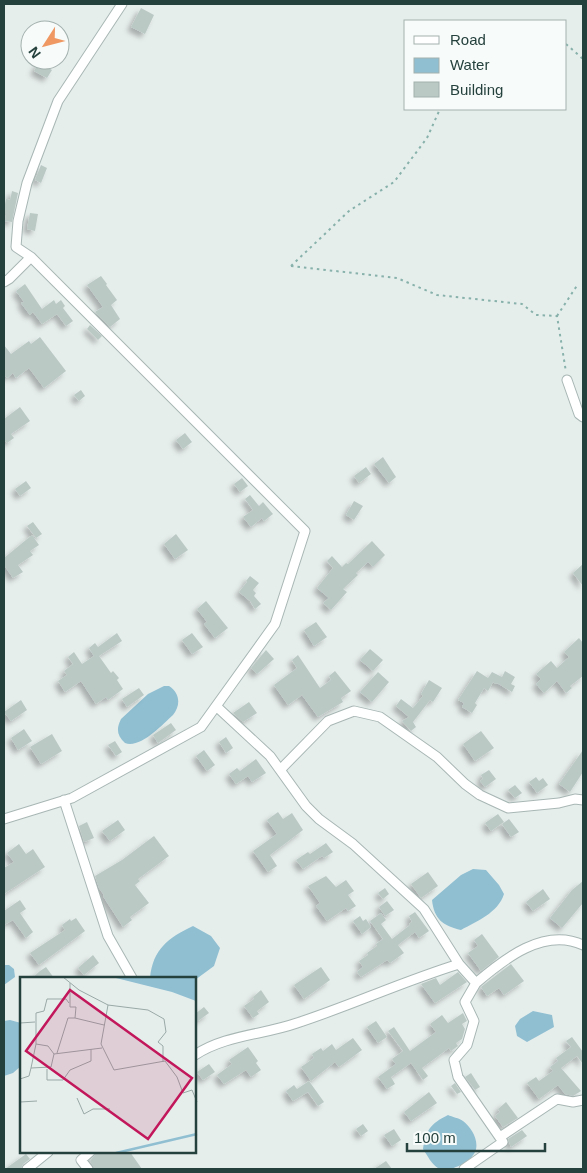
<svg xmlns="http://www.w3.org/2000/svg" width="587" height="1173" viewBox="0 0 587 1173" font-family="Helvetica,sans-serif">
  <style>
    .water { fill: #90bfd2 }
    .building { fill: #bbc9c5; filter: url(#shadow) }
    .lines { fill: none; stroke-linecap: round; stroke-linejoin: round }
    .street-casing { stroke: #a8b7b4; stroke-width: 11 }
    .path { stroke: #87b1aa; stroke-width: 2; stroke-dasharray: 2.5 4; stroke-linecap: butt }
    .street { stroke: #fff; stroke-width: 9 }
    .inset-river { fill: none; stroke: #90bfd2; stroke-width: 2.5 }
    .inset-road { fill: none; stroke: #99a9a6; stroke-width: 1 }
    .view { fill: #c2185b; fill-opacity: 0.15; stroke: #c2185b; stroke-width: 2.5 }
    .inset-edge { fill: none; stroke: #25413d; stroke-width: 2.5 }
  </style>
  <defs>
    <filter id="shadow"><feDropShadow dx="-4" dy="4" stdDeviation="2.5" flood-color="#0004"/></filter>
  </defs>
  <rect width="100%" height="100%" fill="#e6eeec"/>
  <path class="water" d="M164,686H169C180,693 181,705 173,715C162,725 140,749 125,743C117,736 116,729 121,719L148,694Z
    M473,869L486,870L499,885L504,894C498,913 477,921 461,930C443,926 434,919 432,900L461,875Z
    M193,926L211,936L220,948L214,966L195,980V978H150C153,949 168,938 193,926Z
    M4,965H9L14,969L15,977L4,985Z
    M533,1011L552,1015L554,1027L527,1042L517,1036L515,1026L520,1019Z
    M10,1020L21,1023V1066L13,1073L4,1076V1021Z
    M448,1115C452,1117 459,1118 463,1121C471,1127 480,1141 475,1152C470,1163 449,1173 438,1168C432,1165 427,1155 423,1149C426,1130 430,1124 448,1115Z"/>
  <path class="building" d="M141,8L154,15L145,34L131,27Z
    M39,62L52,70L47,78L34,71Z
    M41,165L47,168L41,183L35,180Z
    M12,191L18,193L12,222L5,221L6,214H4V210L6,199L10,200Z
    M30,213L38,214L35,231L27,229Z
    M101,276L107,284L106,285L117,300L111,305L120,319L110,327L95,312L103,307L87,285Z
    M25,284L42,309L54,300L56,304L61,300L65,306L63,308L73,321L66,326L57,314L42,324L33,312L30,315L21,303L24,302L16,291Z
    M90,325L102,336L98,340L87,329Z
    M40,337L66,371L44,388L29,368L16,378L13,373L7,378L4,374V345L11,354L29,341L31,344Z
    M81,390L85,396L79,401L74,395Z
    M20,407L30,421L11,434L14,438L7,443L4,440V419Z
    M185,433L192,442L183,449L176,440Z
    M383,457L396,477L389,483L374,464Z
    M366,467L371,474L359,483L354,476Z
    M242,478L248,486L240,492L234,484Z
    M26,481L31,488L20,496L15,489Z
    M250,495L259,506L263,502L273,514L264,521L262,518L251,527L243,517L253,510L245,499Z
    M354,501L363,506L354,520L346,515Z
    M33,522L42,534L36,538L27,526Z
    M176,534L188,550L175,559L164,544Z
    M32,535L39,545L30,551L33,555L18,565L23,572L13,578L4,565V558Z
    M372,541L385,555L373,567L368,562L356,573L358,575L343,589L347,592L331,610L323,603L329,598L317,588L333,568L327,561L332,556L342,567L346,563L348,564Z
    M583,564V586L573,573Z
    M250,576L259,583L253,590L256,593L254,596L261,604L255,609L250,601L239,592L247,582L246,581Z
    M206,601L228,628L215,638L204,624L207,622L197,609Z
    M316,622L327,637L314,646L304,630Z
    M117,633L122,641L99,656L111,673L113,671L119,678L117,680L123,689L108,700L106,697L96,704L81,681L65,692L58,681L67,675L64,671L73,664L68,657L74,652L82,664L94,656L89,648L95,643L98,647Z
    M192,633L203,647L192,654L182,640Z
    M579,638L583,643V676L570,686L572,688L566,693L557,681L544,693L536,684L541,679L536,674L551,661L557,668L569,657L564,652Z
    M370,649L383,660L373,671L360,660Z
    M266,650L274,659L257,674L251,668Z
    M298,655L320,688L331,680L329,676L335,671L351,691L341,698L343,702L318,717L302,695L288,705L274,685L297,668L292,660Z
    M477,671L488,678L492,672L502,677L505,671L515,677L511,684L515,686L512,692L497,683L496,684L493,682L488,691L484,688L475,703L477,705L472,713L462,707L464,703L458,700Z
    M378,672L389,682L372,702L360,692Z
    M429,680L442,688L433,702L430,700L413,722L416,727L411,731L402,721L409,717L396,706L401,699L413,708L423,696L421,694Z
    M139,688L144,695L127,707L122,699Z
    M21,700L27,710L11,721L4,712Z
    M249,702L257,713L243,722L233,713Z
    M171,723L176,730L158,743L153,735Z
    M24,729L32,741L18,750L11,738Z
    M481,731L494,748L475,761L463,744Z
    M52,734L62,751L41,764L30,747Z
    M226,737L233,748L226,753L219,742Z
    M115,741L122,752L116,756L108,745Z
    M204,750L215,765L207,771L196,756Z
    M583,750V772L570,792L559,784Z
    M256,759L266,773L252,782L248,776L236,784L229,774L237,768L240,771Z
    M489,770L496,779L485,787L480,781L483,779L481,775Z
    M536,777L539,781L543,778L548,785L537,793L529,782Z
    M515,785L522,793L515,798L508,790Z
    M278,812L283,819L292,813L303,830L270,855L277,866L268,872L253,851L277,834L267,820Z
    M498,814L504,822L491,831L485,823Z
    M509,819L519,832L511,837L502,824Z
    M118,820L125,830L110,841L102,831Z
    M87,822L94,838L84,842L79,826Z
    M154,836L169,856L138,879L140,881L135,885L149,903L130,917L132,920L123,927L103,896L104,895L99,888L95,876L122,860Z
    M326,843L333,852L324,858L322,856L303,869L296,860L308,852L310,854Z
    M19,844L26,854L33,849L45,867L4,894V868L14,862L7,853Z
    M428,872L438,886L421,898L411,884Z
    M326,876L336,887L346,880L354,891L348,895L356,906L348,911L346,908L327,921L316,906L320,903L308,886Z
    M583,881V903L562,928L550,918L572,890Z
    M385,888L389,894L383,899L378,893Z
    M543,889L550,899L533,911L526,902Z
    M20,900L26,909L20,913L33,932L26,938L13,920L4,925V911Z
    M387,901L394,910L385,916L379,907Z
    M415,912L429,931L419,938L415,932L398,945L404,953L390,963L387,960L361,977L357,972L363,967L359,961L368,955L367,953L377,946L376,944L383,939L370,921L381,913L386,920L381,924L392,939L410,925L409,924L412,922L409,916Z
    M360,916L363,921L366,919L371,927L362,934L353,921Z
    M76,918L85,931L39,965L30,953L65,930L62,925L70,919L71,921Z
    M482,934L499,957L481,971L468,953L478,946L474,940Z
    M93,955L99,963L84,975L78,968Z
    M511,964L524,981L504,995L499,988L487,996L481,987Z
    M46,967L54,978H32L40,971Z
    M321,967L330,980L304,999L294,985Z
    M458,972L467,982L435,1003L421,984L436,978L440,985Z
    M261,990L269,1002L257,1011L259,1014L253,1018L244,1006L254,999L253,997Z
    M204,1007L209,1013L198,1021L195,1018V1014Z
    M463,1013L467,1021L462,1024L465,1029L462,1039L456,1043L458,1046L451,1051L449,1048L422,1068L428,1076L423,1080L411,1063L391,1077L395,1084L387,1089L378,1077L396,1064L392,1059L403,1051L388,1031L394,1027L410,1051L436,1032L430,1024L442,1015L448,1023Z
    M376,1021L387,1037L378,1043L367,1027Z
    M572,1037L583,1052V1064L577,1056L561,1068L581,1091L573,1096L565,1094L558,1085L539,1099L527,1083L536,1077L539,1081L553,1071L550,1067L558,1061L556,1058L571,1047L566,1041Z
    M353,1038L362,1050L339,1067L335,1062L311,1081L301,1067L314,1058L312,1054L321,1048L323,1051L332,1044L336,1050Z
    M248,1047L258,1061L256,1063L261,1070L251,1077L246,1070L224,1084L217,1075L232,1064L229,1060Z
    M209,1064L215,1072L203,1080L197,1072Z
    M471,1073L480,1087L475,1090L465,1077Z
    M309,1081L324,1102L318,1106L308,1092L293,1101L286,1091L294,1085L297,1089Z
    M455,1083L461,1092L457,1094L451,1086Z
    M429,1092L437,1103L411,1121L404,1112Z
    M506,1102L518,1118L503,1127L495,1116L500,1112L498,1109Z
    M363,1124L368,1131L361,1136L356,1129Z
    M394,1129L401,1140L392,1146L384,1135Z
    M522,1130L527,1136L511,1147L508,1139Z
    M96,1152H130L142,1169H95L90,1161L94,1156Z
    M26,1154L30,1159L23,1164L21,1169H5Z
    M386,1161L392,1169H374Z"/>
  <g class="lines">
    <g class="street-casing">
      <path id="street" d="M4,282L9,279L31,257
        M567,380L579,414L583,417
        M216,706L270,756L306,806L319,819L353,844L424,909L459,964L476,983C504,959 544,927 583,945
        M280,770L328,721L354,711L380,717L437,757L465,784L480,795L508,808L559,803L575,799L583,800
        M64,800L108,936L132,978
        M4,819L72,798L201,727L275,624L305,531L31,257L16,247L18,221L27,183L58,101L122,4
        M195,1055C225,1035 263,1035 297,1023C352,1005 404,981 459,964
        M500,1137L557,1099L573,1102L583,1100
        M27,1169L48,1152
        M88,1169L81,1160L90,1152
        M464,1169L503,1142L458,1077L454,1060L467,1045L474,1021L465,1002L476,983"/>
    </g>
    <path class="path" d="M566,44L583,59
      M291,266L397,278L437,295L522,304L536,315L557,316L566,372
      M291,266L349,211L394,182L427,138L440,109
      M557,316L578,284"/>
    <use href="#street" class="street"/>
  </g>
  <g transform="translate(20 977)">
    <rect width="176" height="176" fill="#e6eeec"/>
    <path d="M92,0H176V24L152,15Z" fill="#90bfd2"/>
    <path class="inset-river" d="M96,176L177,157"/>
    <path class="inset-road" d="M43,0L59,13L88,28L81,67L94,93L145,84L157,100L163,116L172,113L177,125M50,6V30H56L55,41L84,48M88,28L128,33L144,42L146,55L138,65L143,69V85M0,46L15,45M37,76L48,41H55M34,77L28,69L16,67V36L24,34L27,22H46L49,26M11,91L16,67M27,92V103H43L50,93L71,84V72M0,102L9,99L11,91L31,90L34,77L82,71M57,121L64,137L73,132H90M0,125L17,124"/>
    <path class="view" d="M50,13L172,101L128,162L6,74Z"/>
    <rect width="176" height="176" class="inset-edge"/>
  </g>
  <rect width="587" height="1173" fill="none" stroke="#25413d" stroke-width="10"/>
  <rect x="404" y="20" width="162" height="90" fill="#f7fbf9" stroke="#a3b1ae"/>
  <rect x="414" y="36" width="25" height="8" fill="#ffffff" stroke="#a3b1ae"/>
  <text x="450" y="45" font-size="15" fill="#25413d">Road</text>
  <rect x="414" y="58" width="25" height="15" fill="#90bfd2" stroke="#a3b1ae"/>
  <text x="450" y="70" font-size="15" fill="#25413d">Water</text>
  <rect x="414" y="82" width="25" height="15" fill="#bbc9c5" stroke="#a3b1ae"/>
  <text x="450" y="95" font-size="15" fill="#25413d">Building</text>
  <g transform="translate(45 45) rotate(234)"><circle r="24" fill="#f7fbf9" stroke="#a3b1ae"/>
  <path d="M0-4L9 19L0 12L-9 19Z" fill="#ef9863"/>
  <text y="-8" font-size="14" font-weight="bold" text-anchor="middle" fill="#25413d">N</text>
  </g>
  <path d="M407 1143v8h138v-8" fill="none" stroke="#25413d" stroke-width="2.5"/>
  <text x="414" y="1143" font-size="15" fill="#25413d" stroke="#f7fbf9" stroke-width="4" paint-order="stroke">100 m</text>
</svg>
